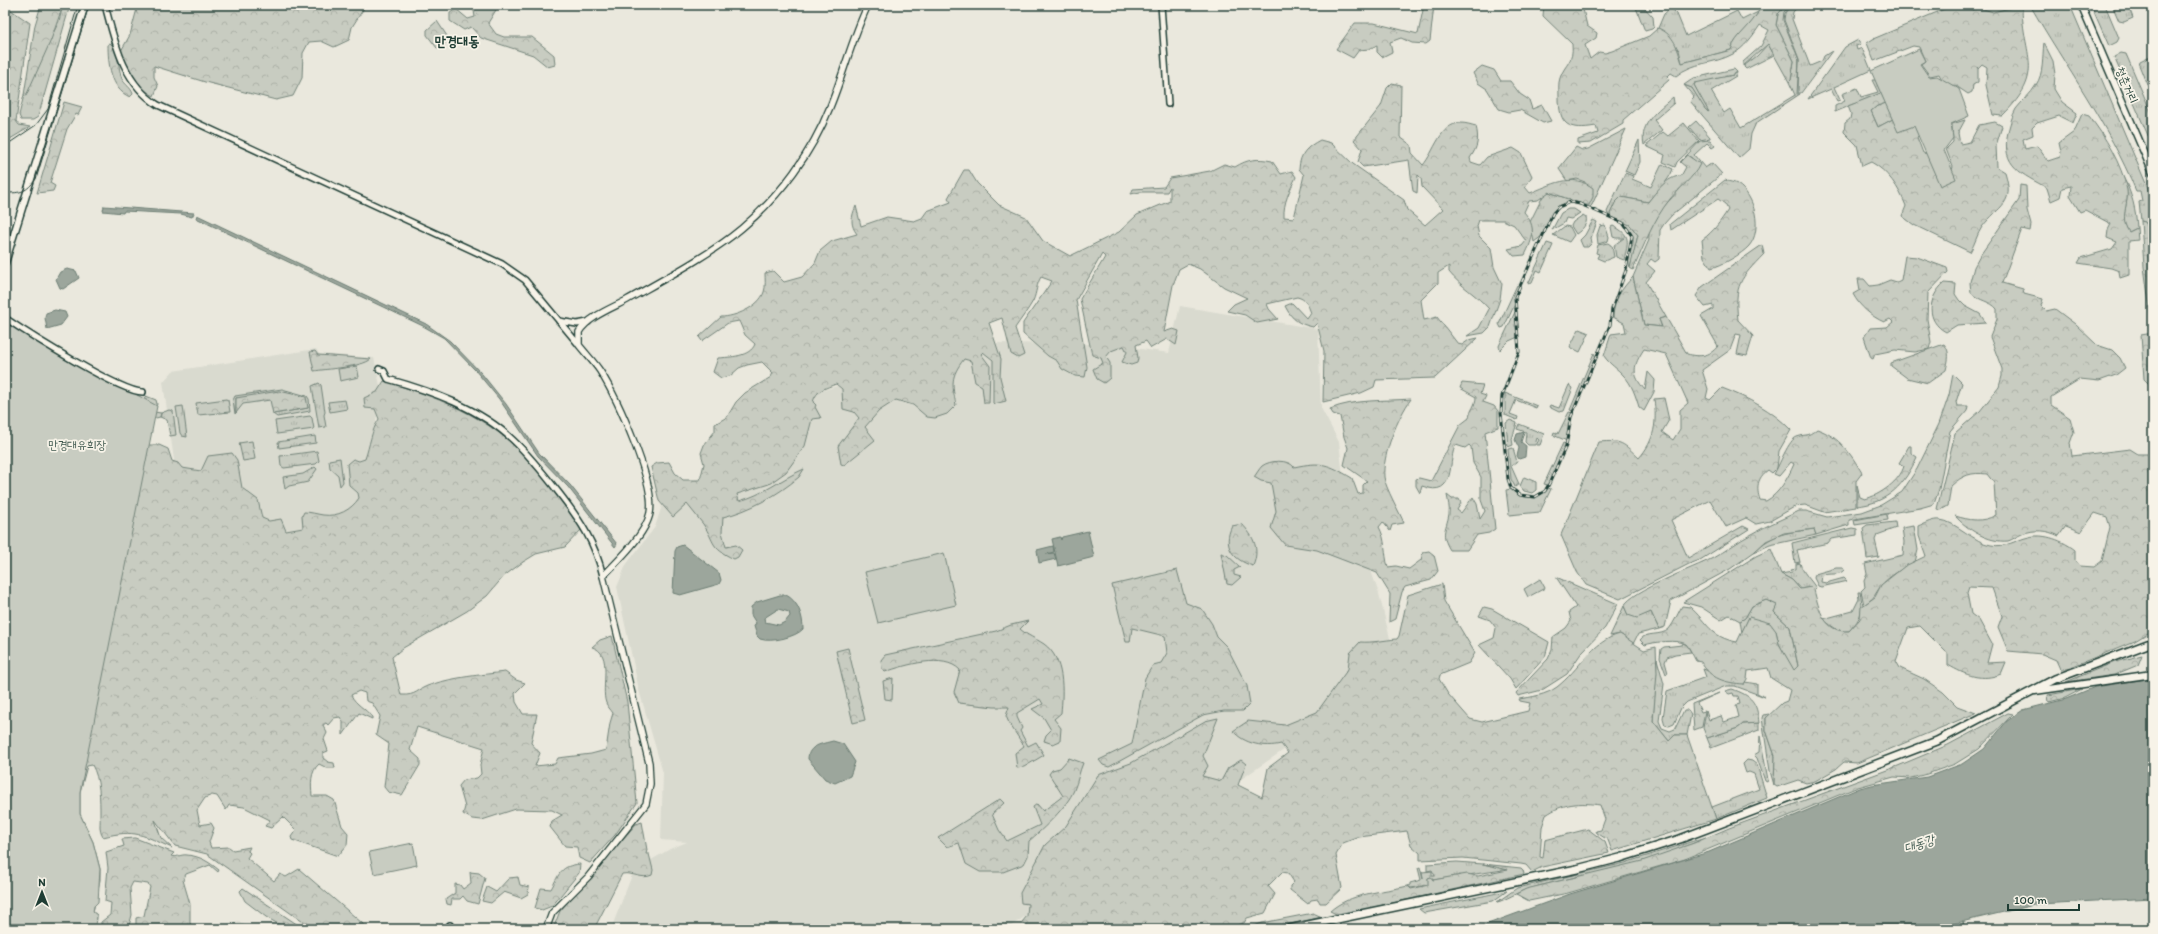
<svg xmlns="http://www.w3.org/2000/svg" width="2158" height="934" viewBox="0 0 2158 934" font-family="Itim,'Poor Story',sans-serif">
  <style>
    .built { fill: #d9dacf }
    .grass { fill: url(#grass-tufts); stroke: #74847a }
    .forest { fill: url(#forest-crowns); stroke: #74847a }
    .green { fill: #c8ccc1; stroke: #74847a }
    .water { fill: #9ca69c; stroke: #6a7c72; fill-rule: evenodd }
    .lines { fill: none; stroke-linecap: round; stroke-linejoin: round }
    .stream { stroke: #6a7c72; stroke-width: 1.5 }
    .tertiary-casing { stroke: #1f3d34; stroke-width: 8 }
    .secondary-casing { stroke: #1f3d34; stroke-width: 8 }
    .primary-casing { stroke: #1f3d34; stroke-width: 9 }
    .trunk-casing { stroke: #1f3d34; stroke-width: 10 }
    .tertiary { stroke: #f7f3e8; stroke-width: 5 }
    .secondary { stroke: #f7f3e8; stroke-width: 5.5 }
    .primary { stroke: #f7f3e8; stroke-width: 6 }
    .trunk { stroke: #f7f3e8; stroke-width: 7 }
    .tram { stroke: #1f3d34; stroke-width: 1 }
    .rail-casing { stroke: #1f3d34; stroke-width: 3 }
    .rail { stroke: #f7f3e8; stroke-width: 1.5; stroke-dasharray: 4.5; stroke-linecap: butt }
    .labels { text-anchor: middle; stroke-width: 3.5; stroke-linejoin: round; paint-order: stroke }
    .street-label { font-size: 12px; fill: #1f3d34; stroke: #f7f3e8 }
    .park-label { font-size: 12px; fill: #415a50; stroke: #f7f3e8 }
    .water-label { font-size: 13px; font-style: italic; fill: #445c53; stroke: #f7f3e8 }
    .quarter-label { font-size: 14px; font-weight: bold; fill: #1f3d34; stroke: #f7f3e8 }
  </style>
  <defs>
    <pattern id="grass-tufts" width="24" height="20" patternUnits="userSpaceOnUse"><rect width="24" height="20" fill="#c8ccc1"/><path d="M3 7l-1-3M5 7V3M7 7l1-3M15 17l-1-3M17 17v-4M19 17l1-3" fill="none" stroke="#abb0a6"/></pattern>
    <pattern id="forest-crowns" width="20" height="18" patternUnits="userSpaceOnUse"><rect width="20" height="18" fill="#c8ccc1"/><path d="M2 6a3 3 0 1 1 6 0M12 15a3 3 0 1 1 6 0" fill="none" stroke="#abb0a6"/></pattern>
  </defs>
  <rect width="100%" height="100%" fill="#eae8dd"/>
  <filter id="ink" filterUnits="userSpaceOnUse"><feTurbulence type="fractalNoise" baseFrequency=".025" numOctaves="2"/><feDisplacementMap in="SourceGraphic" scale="8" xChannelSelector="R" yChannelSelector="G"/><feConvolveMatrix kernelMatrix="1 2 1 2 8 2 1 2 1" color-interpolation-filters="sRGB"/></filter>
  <g filter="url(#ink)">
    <path class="built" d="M1180,306L1318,329L1321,408L1339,442L1343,476L1352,516L1379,594L1401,683L1323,723L1240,780L1196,796L1007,929H611L634,870L670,849L687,842L661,840L663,773L639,690L617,587L626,565L655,527L666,493L709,474L810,394L982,343L1107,344L1169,353Z
      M316,349L319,354L374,358L381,390L359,528L266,542L175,467L163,382L173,371Z
      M239,921L250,929H214V928Z"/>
    <path class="grass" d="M63,5H70L38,117L33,120H21L19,115L24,95L59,21Z
      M1786,5H1790L1784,12L1783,20L1799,60L1797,94H1800L1756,123L1751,134L1749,149L1739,158L1690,101L1694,97L1684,85L1692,88L1708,112L1694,85L1695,82L1733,75L1737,72L1736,76L1711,91L1724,113L1730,109L1741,128L1795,95L1789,82L1791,80L1794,61L1776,25L1778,14Z
      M1791,5H1799L1793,12L1792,19L1810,66L1822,61L1824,56L1832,51L1801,93H1798L1799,59L1784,20L1785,13Z
      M2030,5H2070L2153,200V240L2149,238L2148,227L2145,222L2141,221L2139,202L2142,201L2140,191H2136C2109,125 2065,66 2030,5Z
      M2091,5H2105L2119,38L2117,42L2109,46Z
      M2112,5H2128L2133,18L2124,22L2119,21Z
      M1671,8L1677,14L1686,36L1737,11L1742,20L1758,12C1753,27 1735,35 1731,50L1682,63L1679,50L1661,30L1658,28L1664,14Z
      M1858,40L1861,44L1856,46L1857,50L1862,48L1871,70L1834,87L1840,100L1837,101L1831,89L1808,99L1845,47Z
      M1768,44L1774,55L1746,69L1744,67L1745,65L1757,56Z
      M2121,53L2126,54L2153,117V147L2114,57Z
      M2150,57L2153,64V88L2147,85L2139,65L2140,62Z
      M1872,80H1876L1881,93L1835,112V106L1845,101L1842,94L1857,88L1861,97L1878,92Z
      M1673,97L1674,103L1654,120L1662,130L1644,145C1639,123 1658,110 1673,97Z
      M1886,103L1893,119L1878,127L1871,111L1877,106Z
      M1696,121L1710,137V138L1700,140L1689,127Z
      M1684,123L1699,141L1677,162L1675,167L1663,162L1665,155L1646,146L1663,132L1668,136Z
      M1626,129L1592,205L1589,208L1570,202L1558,206L1553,212L1542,236L1534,242L1530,222L1544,194L1549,192L1584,205L1585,182L1577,179L1567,181L1559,169L1560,167L1576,147L1582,150L1588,149Z
      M1639,140L1640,162L1634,175L1625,171Z
      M1710,140L1715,146L1712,148L1707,143L1694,155L1705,168L1712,163L1722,174L1672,215L1664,224L1660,230L1659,259L1655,262L1651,259L1647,264L1655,271L1646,282L1666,317L1659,319L1662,327L1644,325L1633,277L1649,240C1646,221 1668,203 1679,190C1686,182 1688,167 1692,158L1687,155L1700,141Z
      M1662,164L1673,169C1668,183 1657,190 1648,202L1621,197L1615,204L1610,214L1612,217L1609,216L1607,212L1625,173L1633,176L1632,179L1651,187Z
      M2123,177C2132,193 2136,210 2137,228L2129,232C2119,219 2128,207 2127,192C2127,188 2124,182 2123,177Z
      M1568,209H1574L1580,213L1571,219L1566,218L1564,223L1552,230L1561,213Z
      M1583,215L1586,217C1588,224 1582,230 1576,234L1571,226L1573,222Z
      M1593,220L1597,222L1591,238L1592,243L1588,247H1583L1580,240L1585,235Z
      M1622,221L1630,225L1638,235L1630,268C1625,258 1635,247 1633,237C1631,230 1626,226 1622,221Z
      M1605,225L1609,237L1608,241L1598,244L1597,235L1600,226Z
      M1565,226L1570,227L1574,235L1569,242L1553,235Z
      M1613,226C1632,235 1628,242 1624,260L1616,257L1614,245L1624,238H1616L1613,237L1611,227Z
      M1547,243L1553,245L1541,272L1537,270L1532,282L1528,284Z
      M1608,243L1612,246L1614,257L1604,261L1597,258L1599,254L1596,253L1598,245Z
      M1517,285L1519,286L1515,297V304L1504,327L1501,328L1499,324Z
      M1515,312L1518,337L1509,341L1500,350L1499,346Z
      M1594,353L1596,357L1573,411L1570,410Z
      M319,383L321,385L325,412L324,415L326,427L319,428L312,386Z
      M1569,385L1573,388L1564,411L1559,412L1549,407L1550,405L1559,408Z
      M282,389L307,396L309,399L310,411L277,417L273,414L308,408L305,397L236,398V413L235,414L233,400L235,396Z
      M1505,393L1537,406L1536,408L1516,400L1510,414L1518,417L1517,420L1505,415Z
      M345,400L347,409L330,412L328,402Z
      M183,406L187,437L182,436L180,433L176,407Z
      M169,410L173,411L176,435L170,436L167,420L160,417L161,413Z
      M1569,412L1572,413L1567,441L1553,435L1554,432L1558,434Z
      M310,416L312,418L314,429L277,434L275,421Z
      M1510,420L1517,423L1512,439L1513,445L1508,447L1506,423Z
      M1519,424L1544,434L1540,445H1536L1539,440L1537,438L1535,445H1528L1525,442L1526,432L1517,429Z
      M315,436L316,443L279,448L278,442Z
      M1563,443L1566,444L1565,446L1548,485L1544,484Z
      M1513,448L1517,462L1511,466L1519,484L1515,487L1511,479L1508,449Z
      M317,451L319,461L316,464L284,468L281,466L280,456Z
      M1548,488L1551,489L1540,512L1509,515L1506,490L1511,489C1522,500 1538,501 1548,488Z
      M1887,514L1888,520L1855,525L1854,520Z
      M1895,522L1896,528L1877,535L1875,540L1879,557L1867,559L1863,528L1867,525Z
      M1914,526L1918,550L1915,562C1906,566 1886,578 1881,586C1873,596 1877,596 1864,605L1861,591L1865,587L1864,581L1867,574L1865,564L1903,555L1904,542L1902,528Z
      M1852,528L1857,529V535L1831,539L1828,543L1797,550L1800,562L1795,563L1792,543Z
      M1814,529L1816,535L1770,545L1754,552C1774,532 1788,533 1814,529Z
      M1800,563C1802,572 1811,580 1816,588L1814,590L1811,587L1800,589L1792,580L1781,574L1792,572L1791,570L1796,569V564Z
      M1836,568H1843L1844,570C1839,576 1830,573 1822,575L1821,582L1826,583L1844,578L1847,581L1821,587L1818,586L1814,578L1815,574Z
      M1858,592H1860C1864,610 1862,617 1849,631C1838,632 1831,626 1823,619L1853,611L1859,599Z
      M1766,600L1778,605L1774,612L1790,627L1798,666L1793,671L1779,644L1776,631L1749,617L1742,633L1740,621L1745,618L1752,606Z
      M1624,606L1628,615L1651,612L1659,629L1638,634L1633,644L1620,634L1610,636Z
      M1683,643L1687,645L1691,652L1675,654L1667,657L1665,662L1668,673L1666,674L1660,658L1661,649L1664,647L1682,645Z
      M1657,659L1664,684L1659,721L1662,728L1670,731L1675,729L1684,710H1688L1691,714L1687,735H1675L1669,741L1653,721Z
      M1703,669L1744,684L1745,682L1757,684V693L1765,697L1735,686H1726L1687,702L1681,708L1674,724L1669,726L1665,725L1663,718L1667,691L1706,677Z
      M1769,714L1770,715L1766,718V730L1775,756L1774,785L1770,771L1762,718L1763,715Z
      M1759,723V730L1711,748L1707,738L1738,728L1743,724Z
      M1747,760L1752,761L1757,765L1767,798L1716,819L1712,807L1759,789L1754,774L1749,772L1746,773L1743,764Z
      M1706,837C1651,866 1587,872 1528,889C1519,891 1504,901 1497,902L1517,888L1625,863Z
      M1457,862L1483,864L1510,869L1433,880L1428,878L1429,885L1411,888L1408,886L1410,885V883L1421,880L1418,868L1420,867L1423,879L1422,872L1432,871V876H1435L1432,870L1427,871V864Z
      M1507,891L1493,901L1424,913L1419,909Z"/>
    <path class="forest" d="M41,5H63L51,40L26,96L24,95L35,25Z
      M138,5H363L364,8L352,27L349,40L334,47L321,41L309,42L303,53L302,78L293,96L276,100L205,82L154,66V77L158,86L154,96C137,88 128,67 121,51L130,35Z
      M473,5H499L488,23L496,34L504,37H532L554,55L555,65L548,67L533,55L481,38L471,27L464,30L450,21V13L456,9L468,19L475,17Z
      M1404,5H1434L1430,41L1426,44L1412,43L1401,38L1390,42L1392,52L1382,57L1377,52V45L1369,49L1359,50L1353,58L1336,49L1355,23H1374L1418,34L1423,10Z
      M1544,5H1582L1587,26L1597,33L1596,38L1585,45L1590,59L1599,52L1605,53L1612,51L1649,36L1658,28C1675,35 1677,48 1682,63L1731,50C1735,35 1753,26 1760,8L1759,5H1769L1778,9L1780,5H1786L1778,14L1776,25L1794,61L1791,80L1789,82L1768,44L1743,66V62L1761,46L1769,30L1760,25C1753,36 1744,48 1733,54C1713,65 1694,61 1676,76L1671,73L1667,77L1669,80L1623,120V124L1591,143L1578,144V140L1598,133L1596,126C1568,131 1559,125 1559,97C1559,91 1558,83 1560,78C1565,63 1574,63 1572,44L1543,16Z
      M1635,5H1642L1653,17L1654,27L1652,29L1645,31Z
      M1954,5H1969L1972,10L1980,8L1993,12L2010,8V5H2022C2022,58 2048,71 2002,116L1993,115L1986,85L1987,67L1982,64L1978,68V82L1973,85L1972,92L1968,94L1956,86L1948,91L1939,74L1930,76L1921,64L1925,61L1919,47L1913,46L1874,61L1867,43L1873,39Z
      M5,6L30,23L16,121L19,125L30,127L5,142Z
      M437,21L447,36L444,46L437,48L427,35V30Z
      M110,43C119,49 118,69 122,79C125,85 131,87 133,94L130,97C110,89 108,62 108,44Z
      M2044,43L2053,61L2055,74L2054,89L2062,102L2077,113L2073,123L2059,116L2037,123L2032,128L2033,135L2023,139L2025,149L2037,146L2048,161L2060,157L2061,152L2059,143L2074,132L2082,114L2089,116C2105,136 2122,165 2127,190C2129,205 2119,218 2129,232L2137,228L2138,240L2129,241V275L2120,278L2119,271L2111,268L2078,263L2081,258L2112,249L2117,242L2107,238L2108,230L2111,224L2085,210L2080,212L2070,196L2071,186L2062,188L2060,197L2051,201L2047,188C2023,174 2000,167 2008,132C2010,124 2012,116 2016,109C2022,101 2031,94 2036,85C2044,73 2042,58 2044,43Z
      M1482,66L1494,70L1501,81H1510L1520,94L1529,100L1532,109L1542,105L1551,121L1543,123L1520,110L1509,112L1499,109L1487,89L1478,83L1473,73Z
      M1734,69L1737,72L1733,75L1695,83L1694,85L1709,112L1705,109L1692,88L1684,85L1694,78Z
      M1392,83L1401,85L1400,137L1411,145L1412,153L1423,165C1434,153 1440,123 1461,123C1466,123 1472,125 1476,126C1479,139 1478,147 1470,158L1471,162L1480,165L1487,157L1513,148L1521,153L1532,176L1525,187L1530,193C1551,185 1572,172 1593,188V197L1589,205H1585L1549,192L1538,200L1529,201L1524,212C1537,227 1533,239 1525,255L1514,256L1508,249L1522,246L1526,241L1514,225L1503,220H1479L1477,226L1479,236L1491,248L1494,267L1502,284L1500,299L1490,327L1484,333L1467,336L1479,328L1489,309C1477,295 1460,286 1449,272V266L1438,273V283L1421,300L1424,320L1437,317L1458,344L1462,345L1469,340L1478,338L1435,378L1376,380L1374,387L1361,393L1323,402L1324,351L1317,323L1313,327C1299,324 1292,320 1285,306L1292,303L1307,319L1311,313C1308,305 1306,299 1297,297L1267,304L1269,309L1278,319L1257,323L1245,315L1227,311L1234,304L1247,298L1224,287L1200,269L1188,264L1179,269L1173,285L1164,332L1173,329L1179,331L1176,345L1167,339L1151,348L1146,341L1136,345L1138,358L1137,363L1131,365L1122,362L1127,352L1124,346L1111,351L1106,357L1110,363V378L1104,383L1097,379L1093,369L1103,363L1101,358L1092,355L1080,299L1105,257L1102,254L1076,300L1087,367L1085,377L1075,376L1062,369L1057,361L1048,356L1023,334V323L1052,281L1041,277C1036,285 1037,292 1033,301C1028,310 1021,319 1015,328L1024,355L1018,358L1011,354L1002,318L989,323L1001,359L1000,377L1006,401L994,404L993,403V360L983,352L981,354L990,366L989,403H984L982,386L975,382L971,361L964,359C950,377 952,384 956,405L947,414L935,418L927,417L913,405L896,400L879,411L865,427L875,440L844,465L841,464L838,446L859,418L854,412L843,409L842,389L836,384C826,388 816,390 813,402L816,405L815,407L821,418L812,419L805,446L786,472L769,484L737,494L739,501C763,495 781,479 804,469L799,477C778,495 749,511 723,517L722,532L726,547L736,545L742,550L738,557L734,559C709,547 716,543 703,524C698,517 692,511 687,504L673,517L659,501L651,467L657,463L669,462L675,473L683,480H700L704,464L701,453L704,445L715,431V424L727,417L736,402L745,393L771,377L773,373L762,362L747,365L739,368L730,376L721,378L713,372L718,358C730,357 750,357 755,344L745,335L739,321L728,323L702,341L699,337L721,317C735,317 759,307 764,292C766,287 765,278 765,273L773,271L784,282L802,277L815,263L820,251L832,241L857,234C850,225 851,217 856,206L861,226L887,217L914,221L922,218L927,211L951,202L948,198L964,170H969L977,183L999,205L1026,217L1043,241L1070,256L1119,232L1137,215L1170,201V187L1167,192H1140L1131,194L1133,189L1164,187L1170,178L1210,171L1224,164L1235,167C1248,159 1257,158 1272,161L1281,174L1292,171L1296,177C1290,190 1283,203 1284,217L1294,218L1304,175L1299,169C1300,153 1307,147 1320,140L1331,143L1353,164L1404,200L1407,210L1425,225L1443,209L1422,187L1421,178L1418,175L1417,193L1413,191L1409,160L1363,167L1358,162L1362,149L1354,140L1381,106L1387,88Z
      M1881,93L1886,103L1877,106L1871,111L1878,127L1893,119L1916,122L1922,133L1917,137L1923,153L1929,154L1949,178L1953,167L1946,149L1953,142L1952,124L1965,120L1958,133L1960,144L1970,142L1979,125L1995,122L2002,126L1996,146L1997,167L2005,172C2015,205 2000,204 1982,227C1977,234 1975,244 1970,252L1914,225L1902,216L1906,206C1899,188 1888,171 1871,162L1862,166L1857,145L1844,132L1845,123L1850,119L1851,114L1848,106Z
      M64,102L82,107L78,115L76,114L67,129L50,183L55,186L53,191L37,193Z
      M1687,155L1700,164C1693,179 1680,187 1670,199C1653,220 1644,246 1633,270L1630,268L1638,235L1630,225L1612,217L1610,214L1615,203L1621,197L1648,202C1656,192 1667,176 1681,176L1686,167L1680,162Z
      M1725,180C1729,182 1734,182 1737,184C1755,195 1763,230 1749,246C1742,254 1721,266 1711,268L1704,257L1702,240C1714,231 1720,222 1728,210L1725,204L1718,199L1671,230L1670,224Z
      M2020,185L2026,186L2027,210L2031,225L2030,231L2022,229L2002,283L2023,289L2024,294L2043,299L2041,306L2046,311L2055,309L2075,324L2097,345L2112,350L2120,358L2125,368L2116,375L2099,381L2080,379L2051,397V405L2070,418L2074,432L2070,443L2072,456L2130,449L2138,454H2153V630L2135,641L2066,669H2060L2056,660L2042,654L2008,651L1998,627L2002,616L1992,588L1969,587L1967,593L1971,614L1979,620L1992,644L1987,663L2006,662L2001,674C1982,682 1965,675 1948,665V654L1920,626L1908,628L1896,661L1900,668L1924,679L1943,692L1957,706L1976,713L1857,763L1844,762L1836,769L1815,781L1806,783L1798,780L1777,787L1774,785L1775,756L1766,730V718L1782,703L1787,701L1790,690L1771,678L1768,668L1748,671L1747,679L1744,684C1726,683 1710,679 1701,662L1696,661C1693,656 1690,648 1686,644C1678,639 1653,642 1645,645L1640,640C1646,631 1661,637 1669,629C1674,623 1678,613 1682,606L1690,607C1708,623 1710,637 1737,642L1749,617L1770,623L1776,631L1779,644L1794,670L1798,666L1790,627L1774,612L1777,605L1766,600L1752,606L1745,618L1740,621L1729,615L1721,620L1701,607L1683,602L1756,556L1771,549L1781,574L1792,580L1800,589L1811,587L1814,590C1819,609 1824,633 1849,631L1860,619L1861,607L1875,597L1881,585L1905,566L1926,556L1919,536V526C1926,523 1933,519 1940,520C1955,521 1975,543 1991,545C2007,548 2015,540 2029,537C2044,533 2064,541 2075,550V560L2080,566L2094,567L2102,561L2110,527L2107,517L2095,513L2081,532L2066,526L2059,536C2047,530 2034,529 2022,534C2017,536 2012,540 2008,541C1988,543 1967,529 1955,516C1969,520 1982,523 1996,515L1994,483L1987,474C1971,472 1963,475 1951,486L1948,506L1941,510L1937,509L1955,433L1980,411L1999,387L2002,376V369L1990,337L1997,319V309C1991,301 1979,301 1971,293L1970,282L1974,267L1981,254L2019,200Z
      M2141,221L2145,222L2148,227L2149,238L2153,240V332L2144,267Z
      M1762,245L1764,254C1740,279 1734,284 1738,320L1753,336L1747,356L1737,354L1741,335L1736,334L1730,350L1702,370L1708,389L1706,398L1710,400L1722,388C1748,398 1772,410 1791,430L1779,451L1777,468L1772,473L1768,470C1757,478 1756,488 1760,500L1766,501C1779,494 1788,478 1794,464L1791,462L1779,476L1774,474C1779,466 1789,439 1797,437C1808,433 1806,438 1817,429C1840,437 1851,454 1862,473L1856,481V507L1824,512L1805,505L1796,506L1770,521L1756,524L1746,518L1726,527L1710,500L1671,520L1688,558L1743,526L1749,529L1700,560L1689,564L1620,599L1586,585L1577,572L1561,535L1599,442C1622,440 1623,443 1639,458C1655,440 1657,422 1654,399L1664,398L1669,420L1662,432L1673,440L1680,429V410L1688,403L1666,354L1644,349C1633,366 1631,374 1645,390L1648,372L1655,380L1654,392L1644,411L1639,407C1636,397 1632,384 1624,376C1617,368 1610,365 1604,356L1611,334L1626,332L1624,323L1613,317C1614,300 1621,289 1633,277L1644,325L1662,327L1659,319L1666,317L1687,354C1700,357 1709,357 1718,346L1701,316L1713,309V305L1705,307L1696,296L1702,287Z
      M1905,256L1917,257L1947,268L1948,272L1928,293L1927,319L1931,342L1929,349L1915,352L1895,350L1875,354L1873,359L1871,358L1864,337L1870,328L1887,327L1893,322L1890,319L1884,322C1872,317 1859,306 1853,294L1860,290L1858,279H1864L1870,286L1878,285L1890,280L1897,282L1901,280Z
      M1944,283L1956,284L1955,294L1959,300L1965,306L1980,314L1986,323L1957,325L1946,332C1925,321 1928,297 1944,283Z
      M5,327L123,392L129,391L136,405L146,396L156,400L157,404L154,412L161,413L160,417L139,422L143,445H159L168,449L172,461L178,463L182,468L201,471L208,456L232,453L237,460L242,488L258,500L262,518L269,521L281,519L286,531L303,528L302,516L304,512C311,512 316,514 323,515C338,517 351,510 359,498L358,493L349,485L347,464L353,459L359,461L365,459C370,445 371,431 379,419L375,409L365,408L364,398L377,392L384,381C447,400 497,420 541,473C556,491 567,511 582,529L565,547L536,554L523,562L504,576L487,596L467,611L403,648L392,657L401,695C417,696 417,689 430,685C454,677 480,675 505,672L516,680L525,683L515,693L516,702L523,714H537L531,743L540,753L535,766L555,764L558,758L591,754L606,750L610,723L613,713C611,710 607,706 606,703C600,687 614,653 592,647L600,640L612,636L627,702L637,803L615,835L590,863L579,858L577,847L565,846L550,827L552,821L562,815L552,810L516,809L482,820L472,819L463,814L465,807L459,786L464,780L477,778L481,774L480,765L484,748L417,727L410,750L420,759V765L402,795L388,792L384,787L389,744L376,735L380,716L372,703L366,701L365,693L359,691L351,695C356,705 365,708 372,717V719L359,713L343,735V722L340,717L334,718L328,725L326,723L323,725L327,733L324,739L328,751L323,753V758L328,762L334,763L335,768H327L319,764C310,772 311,784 312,796H327L334,800L342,826L348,833L347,845L338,856L292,840L291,837L296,830L283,817L271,828L265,826L270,820L244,807L229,805L226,810L217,796L212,795L205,798L197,810L200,825L211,823L214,828L209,842L211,848L229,847L233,850L250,847L248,851L250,853L247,858L274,881L280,874L286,877L299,869L369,929H313L207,854L175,846L155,820L161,838L172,848C143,835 135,829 103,837C98,829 101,823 100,815C100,799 100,779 92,765L87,766L80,792V814L93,842L100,869V880L93,912L97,915L96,929L5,865Z
      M2153,333V388L2144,379L2141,335Z
      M1944,344C1951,352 1948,361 1946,370L1928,383L1907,378L1891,366V363Z
      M315,351L318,355L371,359C363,367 326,369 314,371L310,352Z
      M1953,374L1962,383L1956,402L1957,406H1968L1967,411L1950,431L1939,489L1934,504L1920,508L1849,520V525L1816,535L1814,529L1784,533L1766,541L1754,552L1730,569L1671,601L1665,627L1659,629L1651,612L1637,618L1628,615L1624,606C1632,590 1694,568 1713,558C1726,551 1738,541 1752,534C1767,525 1783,519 1799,511H1806L1827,517L1862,512L1881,505L1902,492L1917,469L1939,424L1949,395Z
      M1462,383L1483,385L1480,394L1486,396L1483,402L1494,406L1498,411V427L1485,432L1495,529L1489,533L1477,535L1467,550H1450C1440,533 1446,531 1449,514C1450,508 1448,501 1447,495L1452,499H1459L1461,503L1457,510L1461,513L1473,497L1477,504L1480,519L1485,511L1481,500V477L1473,463L1471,447L1469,445L1465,448L1456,445C1447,457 1458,500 1422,486L1420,493L1416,486V479L1419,478L1431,481L1460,425L1469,418C1470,410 1476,405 1476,397L1460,388Z
      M279,391L306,397L308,408L273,414L270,400L243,404L236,413V398Z
      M226,399L228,400L230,412L198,415L196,403Z
      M1411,399C1398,417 1382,455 1384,477C1385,487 1400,513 1404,523L1392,525L1390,531L1383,522L1379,527C1386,539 1384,553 1388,567L1396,566L1409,569L1421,560L1423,552L1429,551L1434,555L1438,571L1431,580L1405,587L1402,592L1395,619L1389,622L1390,594L1377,573L1317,550L1285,545L1271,528L1276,511L1271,483L1261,481L1254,477C1257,473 1259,469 1262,466C1270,460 1288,459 1294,467C1322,461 1328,464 1352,478L1358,494L1363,493V485L1367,481L1344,465L1348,448L1344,437L1340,416L1333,414L1330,409C1354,399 1385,401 1411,399Z
      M252,441L255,459L243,461L239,443Z
      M1909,446H1911V453L1917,457C1905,484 1888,503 1857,506V486L1860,497L1865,499C1880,495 1900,481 1904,466L1899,463Z
      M340,458L343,482L340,486L338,475L330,468L329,460Z
      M315,467L317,469L308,482L289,486L285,489L283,477L303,474Z
      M1524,477L1536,482V490L1532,493L1524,491L1520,486Z
      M1242,524C1254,537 1260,549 1253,566C1233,560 1222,546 1232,526Z
      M1221,553L1227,555L1240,567L1234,570V575L1241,577L1232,585L1227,584Z
      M1177,570L1186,603L1202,609L1212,624L1217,637L1227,647L1247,686L1250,704L1243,711H1224L1203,715L1109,767L1103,765L1099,760L1132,744L1145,678L1153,665L1161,663L1167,653L1165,636L1132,628L1130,642H1126L1112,585Z
      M1556,577L1618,604L1605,628L1582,652L1567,674L1542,690L1518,696L1516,693L1548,659L1552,650L1553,637L1566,628L1571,621L1569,612L1576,607Z
      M1442,584L1444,601L1475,653L1469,663L1440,675L1439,679L1448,694L1470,719L1482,722L1528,711L1530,703L1520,701L1519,699C1532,697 1546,695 1557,687C1579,670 1592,641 1620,634L1644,650L1656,647L1657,673L1653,721L1669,741L1675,735H1687L1716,819L1612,851L1608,840L1597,833L1596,831L1601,830L1605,819L1600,805C1580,802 1563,803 1546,815L1542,827L1540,857L1543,858L1545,840L1588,829L1605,842L1609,853L1542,867L1532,872L1526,865L1521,864L1463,858L1420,860V853L1411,845L1407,831L1359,837L1343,843L1336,855L1342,888L1326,903H1320L1318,899L1311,900L1308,904L1290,890V886L1294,882L1288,873L1282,872L1268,886L1275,894L1265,913L1247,918L1244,923L1226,929H1030L1022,922L1027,916L1028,904L1021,903L1020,893L1045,845L1066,826L1098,775L1131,763L1205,721L1218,718L1203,756L1208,766L1202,776L1221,781L1228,768L1241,760L1246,764L1238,785L1262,797L1268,768L1288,753L1281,744C1265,748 1244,744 1233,731L1248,721L1285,725L1317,712L1348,669L1350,653L1360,642C1373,643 1384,640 1397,639L1399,636L1408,595Z
      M1484,607L1492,609L1549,642L1545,657L1516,689L1510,679L1479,645L1494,638L1496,628L1490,620L1479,616Z
      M1028,621L1020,629C1028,636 1035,638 1044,644C1065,659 1063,691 1061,713L1054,719L1061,728L1060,741L1053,744L1044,741L1046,735L1051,730L1044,718L1032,709L1043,704L1040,699L1017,713V717L1022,728L1020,731L1028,746L1036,742L1044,755L1024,767L1017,768L1015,753L1024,746L1009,723L1006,716L1009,707H994L959,703L954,692L960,670C944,653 905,665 885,672L882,669L881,660L885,655L996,631L1011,625Z
      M848,648L865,720L853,723L836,651Z
      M2142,655L2138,665L2114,675L2066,682L2115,662Z
      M893,678L892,700L885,699L883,681Z
      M1732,689C1752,696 1757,702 1759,723L1743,724L1738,728L1707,738L1703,728L1706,711L1709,720L1721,716L1724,722L1739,717L1736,705L1740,704L1738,696H1734L1733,693L1729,694L1725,691Z
      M2082,689L2065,698L2049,702L2048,695Z
      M1719,693L1697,703L1701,712L1705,711L1702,727L1694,730L1692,704Z
      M2008,713L2013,714L1979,749L1955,764L1927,774L1911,778L1894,777L1858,787L1685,859L1568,893L1529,901L1516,894L1526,889L1642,861L1694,843L1729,828L1898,766L1948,745Z
      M1760,736L1768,780L1767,782L1765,781L1757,758L1754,755L1759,752Z
      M1069,758L1083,763C1079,772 1078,781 1074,790C1067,807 1043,829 1029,841L1028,856L1024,864L1003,872H980L966,864L959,843L947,847L938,838L1000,799L1004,803L992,814L999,830L1007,841L1040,825L1033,807L1037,804L1043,811L1063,796L1049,774L1052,770L1060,768Z
      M642,822L647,850L646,854H649L653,870L652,875C642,880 633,872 622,874L594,929H553L560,911L636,824Z
      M135,838L174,853L171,856C177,858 181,854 187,855C200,856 209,862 219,870L218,872L210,865L186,874L183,880L190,904V923L193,929H136V918L144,916L150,887L148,884L133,882L130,888L132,915L128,929H101V922L110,915L111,903L105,901L108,868L106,852L124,846L122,839Z
      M580,864L579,873L552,906L542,910L535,908L541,888L551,889C560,873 560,866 580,864Z
      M1483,864L1521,868L1523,870L1524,874L1338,915L1330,911C1350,893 1382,892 1408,886L1411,889L1428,885V878L1431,877L1433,880L1467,874L1478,876L1508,870Z
      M470,872L479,873L485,878L478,904L467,901L463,896L460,899H452L451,905L447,904L446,899L455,893V884L460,885L463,889L471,883Z
      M518,877L520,885L529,887L528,894L521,898L504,892L491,903L482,901L487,887L496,892L509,878Z
      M243,888L304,929H287L266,917L245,901L240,891Z
      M1313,913L1322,917L1268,929H1246L1262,923Z"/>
    <path class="green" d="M1919,49L1925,61L1920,64L1929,77L1937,76L1959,89L1969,116L1951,124L1953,138L1944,150L1956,179L1940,186L1914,126L1898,132L1871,71Z
      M5,322L157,406L80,792V814L93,842L100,869L98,902L94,906L93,912L97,915L96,929H5Z
      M1579,329L1589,333L1580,352L1570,347Z
      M357,366L359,377L340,381L338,369Z
      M944,553L956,605L878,623L865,572Z
      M1540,579L1545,588L1528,597L1524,589Z
      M413,843L417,865L374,874L369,852Z"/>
    <path class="water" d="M104,206L194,213L192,217L181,214L124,211L123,213L103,211Z
      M197,215L426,324L450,341L482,374L506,404L539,453L570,485L617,544L615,547L568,487L538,456L499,399L475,370L444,338L423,326L196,218Z
      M67,269L76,271L79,278L63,289L60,288L56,279L60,272Z
      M55,310L65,312L67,317L61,325L47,329L45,318L46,313Z
      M1524,432L1521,442L1526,446L1525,457L1519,459L1517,456L1519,448L1515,440L1517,434Z
      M1088,531L1094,557L1058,566L1052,539L1060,537L1061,540L1062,537Z
      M683,545L719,573L721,580L719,584L680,595L673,593L675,551L677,547Z
      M1053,546L1054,552L1046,554L1054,553L1056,559L1039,563L1037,550Z
      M780,595H786C798,601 803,616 803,629C796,637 771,643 760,639L757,636L754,626L756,623L751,615V607L757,602ZM778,609L789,612L790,616L785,622L779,625L765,622L764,618Z
      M2153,678V898L2038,904L1931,929H1474L1570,894L1709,852L1860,788L1872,785L1927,777L1962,764L1984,749L2007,721L2023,710L2066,699L2095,687Z
      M833,741L843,744L855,762L850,776L835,783L825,779L808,759C808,745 822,744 833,741Z"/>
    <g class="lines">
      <path class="stream" d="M1963,921L1964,929"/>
      <g class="tertiary-casing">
        <path id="tertiary" d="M105,5C115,43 123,83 158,105L502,264L525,280L579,345
          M1161,5L1168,104
          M5,318C27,333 122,393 143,392
          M559,321L577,324L588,322
          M379,369L384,371L388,379C431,391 480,408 513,440C530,456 545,475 559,493C580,520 595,542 603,576
          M450,925L451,929"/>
      </g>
      <g class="secondary-casing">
        <path id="secondary" d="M546,929L552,913L588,877L646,804L650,784L649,763L603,576C618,561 646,534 650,513C656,483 617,398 600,371C594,362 586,354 579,345V332C588,317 612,308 627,300C664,279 710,255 742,228C780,196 812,153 830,107C844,73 852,38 868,5"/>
      </g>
      <g class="primary-casing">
        <path id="primary" d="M2081,5L2153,173
          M5,263L85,5
          M2035,691L2153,674"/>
      </g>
      <g class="trunk-casing">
        <path id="trunk" d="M1289,929L1577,869L1620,858L1680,839L1937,741L2055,679L2153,642"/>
      </g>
      <use href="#tertiary" class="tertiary"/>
      <use href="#secondary" class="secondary"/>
      <use href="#primary" class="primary"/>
      <use href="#trunk" class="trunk"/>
      <path class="tram" d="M5,146L36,125L48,109L78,5
        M5,193C22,193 26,192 36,179L89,5"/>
      <g class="rail-casing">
        <path id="rail" d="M1570,202L1580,204L1623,223L1632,236L1626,270L1612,309L1610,325L1571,417L1566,446L1549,484L1545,491L1535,497L1520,495L1511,488L1508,479L1501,413L1502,396L1519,352L1515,297L1553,213L1559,207Z"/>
      </g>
      <use href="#rail" class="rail"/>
    </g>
  </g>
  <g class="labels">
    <g class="street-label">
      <text transform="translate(2127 85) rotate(67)" y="4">청춘거리</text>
    </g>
    <g class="park-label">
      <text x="77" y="449">만경대유희장</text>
    </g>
    <g class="water-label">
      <text transform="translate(1919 843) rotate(-18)" y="5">대동강</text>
    </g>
    <g class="quarter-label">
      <text x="457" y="46">만경대동</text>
    </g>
  </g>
  <rect width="2158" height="934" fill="none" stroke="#f7f3e8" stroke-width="20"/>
  <rect x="10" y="10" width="2138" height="914" fill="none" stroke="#1f3d34" stroke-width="1.5" filter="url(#ink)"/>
  <g transform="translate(42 892)" stroke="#f7f3e8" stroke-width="3" paint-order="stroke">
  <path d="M0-3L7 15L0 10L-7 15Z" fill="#1f3d34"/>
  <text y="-6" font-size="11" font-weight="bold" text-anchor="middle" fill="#1f3d34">N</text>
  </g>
  <path d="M2008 904v6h71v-6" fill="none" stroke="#1f3d34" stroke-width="2"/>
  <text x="2014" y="904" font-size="12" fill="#1f3d34" stroke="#f7f3e8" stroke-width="3" paint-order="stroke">100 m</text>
</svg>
